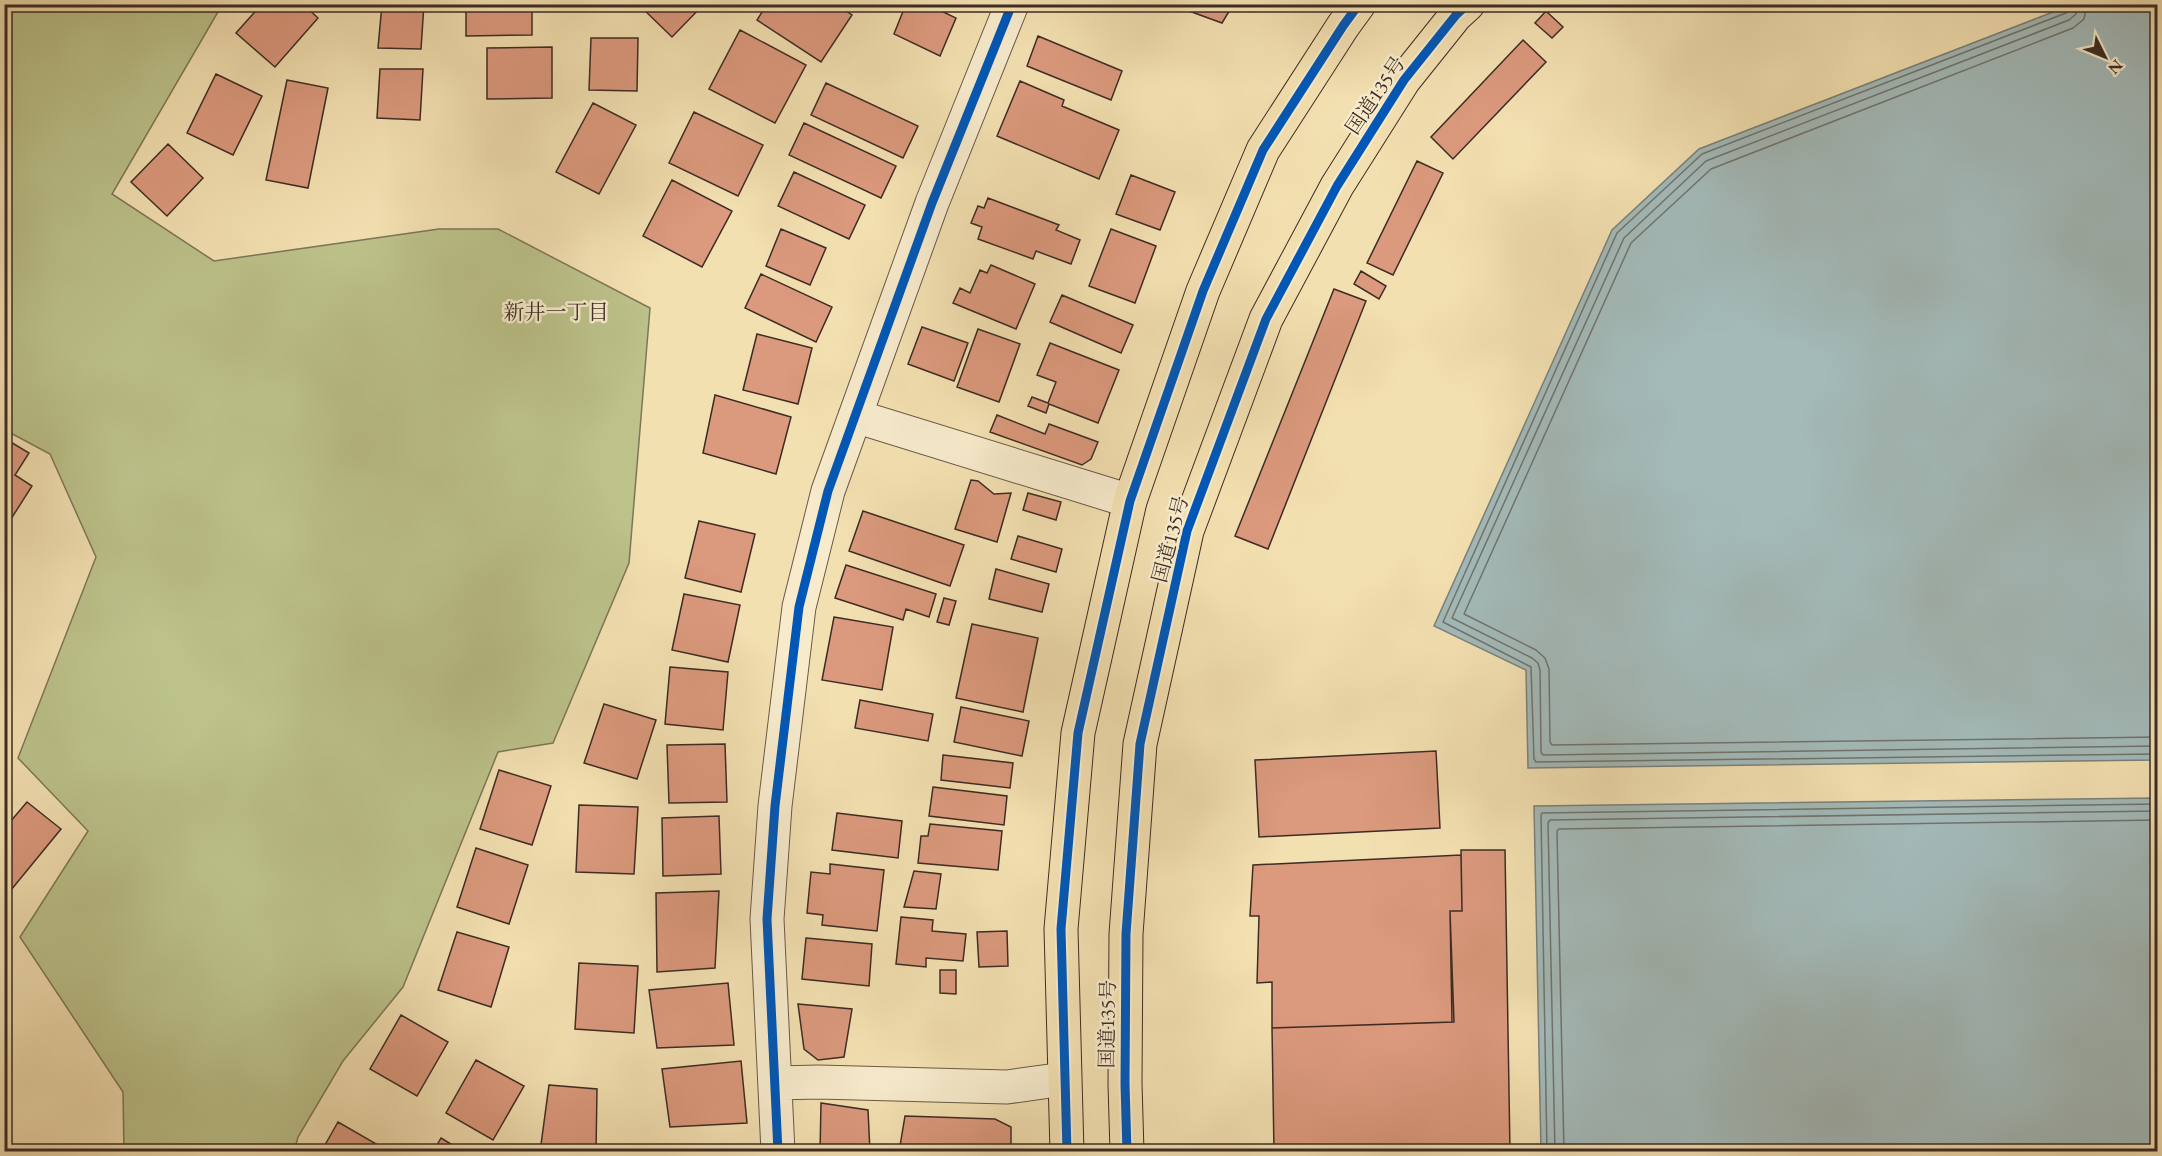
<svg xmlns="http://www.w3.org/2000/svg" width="2162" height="1156" viewBox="0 0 2162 1156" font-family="'EB Garamond','Noto Serif JP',serif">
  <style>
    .green { fill: #bcc28a; stroke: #7c7757; stroke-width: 1.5 }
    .water { fill: #a3bab9; stroke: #7a817d; stroke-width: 1.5 }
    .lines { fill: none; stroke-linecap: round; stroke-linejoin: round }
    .shore { stroke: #70736e; stroke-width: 1.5 }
    .building { fill: #db997d; stroke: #3d2c24; stroke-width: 1.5 }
    .minor-casing { stroke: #6a5947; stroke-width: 35 }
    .highway-casing { stroke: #3d2c24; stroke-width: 35 }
    .minor { stroke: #f7ebcc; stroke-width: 33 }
    .highway { stroke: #f3e0b1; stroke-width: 33 }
    .cycleway-casing { stroke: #f7ebcc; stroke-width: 13 }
    .cycleway { stroke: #0057b8; stroke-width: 9 }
    .labels { text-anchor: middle; stroke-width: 5; stroke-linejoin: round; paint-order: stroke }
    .street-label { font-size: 20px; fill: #3d2c24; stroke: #f7ebcc }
    .neighbourhood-label { font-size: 21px; fill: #3d2c24; stroke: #f7ebcc }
  </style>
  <rect width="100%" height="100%" fill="#f3e0b1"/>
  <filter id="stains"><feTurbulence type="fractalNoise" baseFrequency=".00333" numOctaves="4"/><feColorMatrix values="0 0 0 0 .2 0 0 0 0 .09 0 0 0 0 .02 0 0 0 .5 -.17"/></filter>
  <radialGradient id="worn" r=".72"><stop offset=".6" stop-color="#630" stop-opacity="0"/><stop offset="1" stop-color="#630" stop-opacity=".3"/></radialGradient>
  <path class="green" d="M4,5H222L112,194L214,261L439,229H498L650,308L629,563L553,743L498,752L403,987L343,1061L298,1137L294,1151H124L123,1092L20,937L88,831L18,758L96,557L50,454L5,430Z"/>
  <path class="water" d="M2071,5H2157V760L1528,768L1526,670L1434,626L1612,230L1699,149Z
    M2157,798V1151H1541L1534,806Z"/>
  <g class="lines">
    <path class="shore" d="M2071,4L2070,9L2066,13L1702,154L1617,233L1443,622L1531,667L1534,759L1536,762L2158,754
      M2078,4L2076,14L2069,20L1706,161L1624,238L1452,618L1532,658L1538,663L1540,670L1541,752L1543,755L2158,746
      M2087,4L2084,19L2073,28L1711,169L1631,243L1464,614L1536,650L1545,658L1549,669L1550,742L1552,745L2158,737
      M1547,1152L1541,815L1542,813L2158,804
      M1555,1152L1548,823L1550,820L2158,811
      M1564,1152L1557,831L1559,829L2158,820"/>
  </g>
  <path class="building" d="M262,4H303L318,18L275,67L236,33Z
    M382,4H424L421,49L378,48Z
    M466,4H532V35L466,36Z
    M638,4H704L672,37Z
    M767,4H836L852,15L821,62L757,20Z
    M906,4H927L956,18L940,56L894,34Z
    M1192,4H1242L1241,8H1231L1222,23L1189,11Z
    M1546,11L1563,27L1552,38L1535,23Z
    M740,30L806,65L775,123L709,89Z
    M1038,36L1122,71L1111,100L1027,66Z
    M591,38H638L637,91L589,90Z
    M1523,40L1546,62L1453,159L1431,137Z
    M552,47V98L487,99V48Z
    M380,69H423L420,120L377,118Z
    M216,74L262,96L233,155L187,133Z
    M287,80L328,88L308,188L266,180Z
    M1020,81L1064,100L1062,106L1119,130L1099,179L997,136Z
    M826,83L918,126L903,158L811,115Z
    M593,103L636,125L599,194L556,172Z
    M694,112L763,145L738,196L669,163Z
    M804,123L896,166L881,198L789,155Z
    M168,144L203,178L167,216L131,182Z
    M1417,161L1443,173L1393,275L1367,263Z
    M794,172L865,205L849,239L778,206Z
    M1131,175L1175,192L1160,230L1116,214Z
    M672,180L732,211L702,267L643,236Z
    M988,198L1059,225L1056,230L1080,240L1071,264L1036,251L1033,259L978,239L982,227L971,223L978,206L984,208Z
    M781,229L826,248L810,285L766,266Z
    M1111,229L1156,246L1135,303L1089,286Z
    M991,265L1035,284L1016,329L953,303L960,288L970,293L980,270L987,273Z
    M1361,271L1386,286L1379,299L1354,284Z
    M761,274L832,307L816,342L745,308Z
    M1334,289L1366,301L1268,549L1235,536Z
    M1062,295L1133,325L1121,353L1050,322Z
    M922,327L968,343L954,381L908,364Z
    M978,329L1020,344L999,402L957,387Z
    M757,334L812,348L798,404L743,390Z
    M1050,343L1119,370L1098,423L1049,404L1046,413L1028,406L1032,397L1048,403L1056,382L1037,375Z
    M715,395L791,417L776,474L703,453Z
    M997,415L1045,434L1049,424L1098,442L1091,459L1082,465L990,432Z
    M4,438L29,453L15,475L32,486L4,530Z
    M971,480L978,481L994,494L1011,493L997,542L955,529Z
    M1028,493L1061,502L1056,520L1023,510Z
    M863,511L964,545L950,586L849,551Z
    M699,521L755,534L741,592L685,578Z
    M1018,536L1062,549L1056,572L1011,559Z
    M846,565L936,594L929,617L906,609L903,620L835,598Z
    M996,569L1049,584L1042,612L989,599Z
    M684,594L740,605L728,662L672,650Z
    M944,598L956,601L949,625L937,622Z
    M834,617L893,627L882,690L822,680Z
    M972,624L1038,638L1023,712L956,698Z
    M670,667L728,672L723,730L665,724Z
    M860,700L933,714L928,741L855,728Z
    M604,704L656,720L637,779L584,763Z
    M961,707L1029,721L1022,756L954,742Z
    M725,744L727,802L669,803L667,745Z
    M1436,751L1440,828L1259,837L1255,760Z
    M943,755L1013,763L1010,788L941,780Z
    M499,770L551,786L532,845L480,829Z
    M933,787L1007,796L1004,825L929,816Z
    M27,802L61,829L11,890L4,885V829Z
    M579,805L638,807L634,874L576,872Z
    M837,813L902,821L898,858L832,850Z
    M719,816L721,874L663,876L662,818Z
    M930,824L1002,831L998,870L918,863L921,836H928Z
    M476,848L528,865L509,924L457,907Z
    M1461,850H1505L1510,1152H1274L1272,1028L1452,1022L1450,911H1462Z
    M1461,855L1462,911H1450L1454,1022L1272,1028V982L1257,983L1259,916H1250L1253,865Z
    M830,864L884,870L877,931L822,925L823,915L807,913L811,872L830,874Z
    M914,871L941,874L936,909L904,907Z
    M719,891L715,968L657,972L656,893Z
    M901,917L933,920L932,931L966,934L963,961L926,958V967L896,964Z
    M1007,931L1008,966L979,967L977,932Z
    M457,932L509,947L491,1007L438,990Z
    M806,938L872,944L869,986L802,979Z
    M579,963L638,966L634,1033L575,1029Z
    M940,970H956V994L940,993Z
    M728,983L734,1045L657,1048L649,990Z
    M798,1004L852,1009L844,1057L818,1060L804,1049Z
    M401,1015L448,1042L417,1096L370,1069Z
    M476,1060L524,1086L493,1140L446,1113Z
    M741,1061L747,1123L670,1127L662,1069Z
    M549,1085L597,1089L596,1152H540Z
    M821,1103L868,1110L870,1152H820Z
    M905,1116L995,1119L1011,1127V1152H899Z
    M338,1122L385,1149L384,1152H321Z
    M441,1138L464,1152H433Z"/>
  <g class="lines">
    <g class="minor-casing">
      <path id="minor" d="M855,416L1130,501
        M775,1083L819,1082L1007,1087L1064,1079
        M778,1152L767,919L775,806L799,607L828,491L932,203L1012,4"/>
    </g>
    <g class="highway-casing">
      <path id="highway" d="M1067,1152L1061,929L1078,733L1130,501L1203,291L1263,150L1343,26L1359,4
        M1127,1152L1125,1084L1126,934L1140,744L1187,531L1266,319L1337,186L1404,80L1456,15L1468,4"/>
    </g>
    <use href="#minor" class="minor"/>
    <use href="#highway" class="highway"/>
    <g class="cycleway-casing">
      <path id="cycleway" d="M778,1152L767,919L775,806L799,607L828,491L932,203L1012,4
        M1067,1152L1061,929L1078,733L1130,501L1203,291L1263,150L1343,26L1359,4
        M1127,1152L1125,1084L1126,934L1140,744L1187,531L1266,319L1337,186L1404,80L1456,15L1468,4"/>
    </g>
    <use href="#cycleway" class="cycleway"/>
  </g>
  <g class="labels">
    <g class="street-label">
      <text transform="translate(1375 95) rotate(-56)" y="7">国道135号</text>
      <text transform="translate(1170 539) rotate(-75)" y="7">国道135号</text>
      <text transform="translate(1107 1024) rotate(-89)" y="7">国道135号</text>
    </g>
    <g class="neighbourhood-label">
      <text x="556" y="319">新井一丁目</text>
    </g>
  </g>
  <rect width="2162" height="1156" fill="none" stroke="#f3e0b1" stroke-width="24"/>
  <rect x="6" y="6" width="2150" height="1144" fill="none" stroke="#3d2c24" stroke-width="3"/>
  <rect x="12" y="12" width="2138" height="1132" fill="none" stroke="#3d2c24" stroke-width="1.5"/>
  <g transform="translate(2105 57) rotate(133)" stroke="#f7ebcc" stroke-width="4.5" paint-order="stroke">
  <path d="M0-4.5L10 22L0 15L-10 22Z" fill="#3d2c24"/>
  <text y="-9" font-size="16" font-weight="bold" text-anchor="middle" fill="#3d2c24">N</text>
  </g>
  <rect width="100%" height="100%" filter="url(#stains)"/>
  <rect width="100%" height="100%" fill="url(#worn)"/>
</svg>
